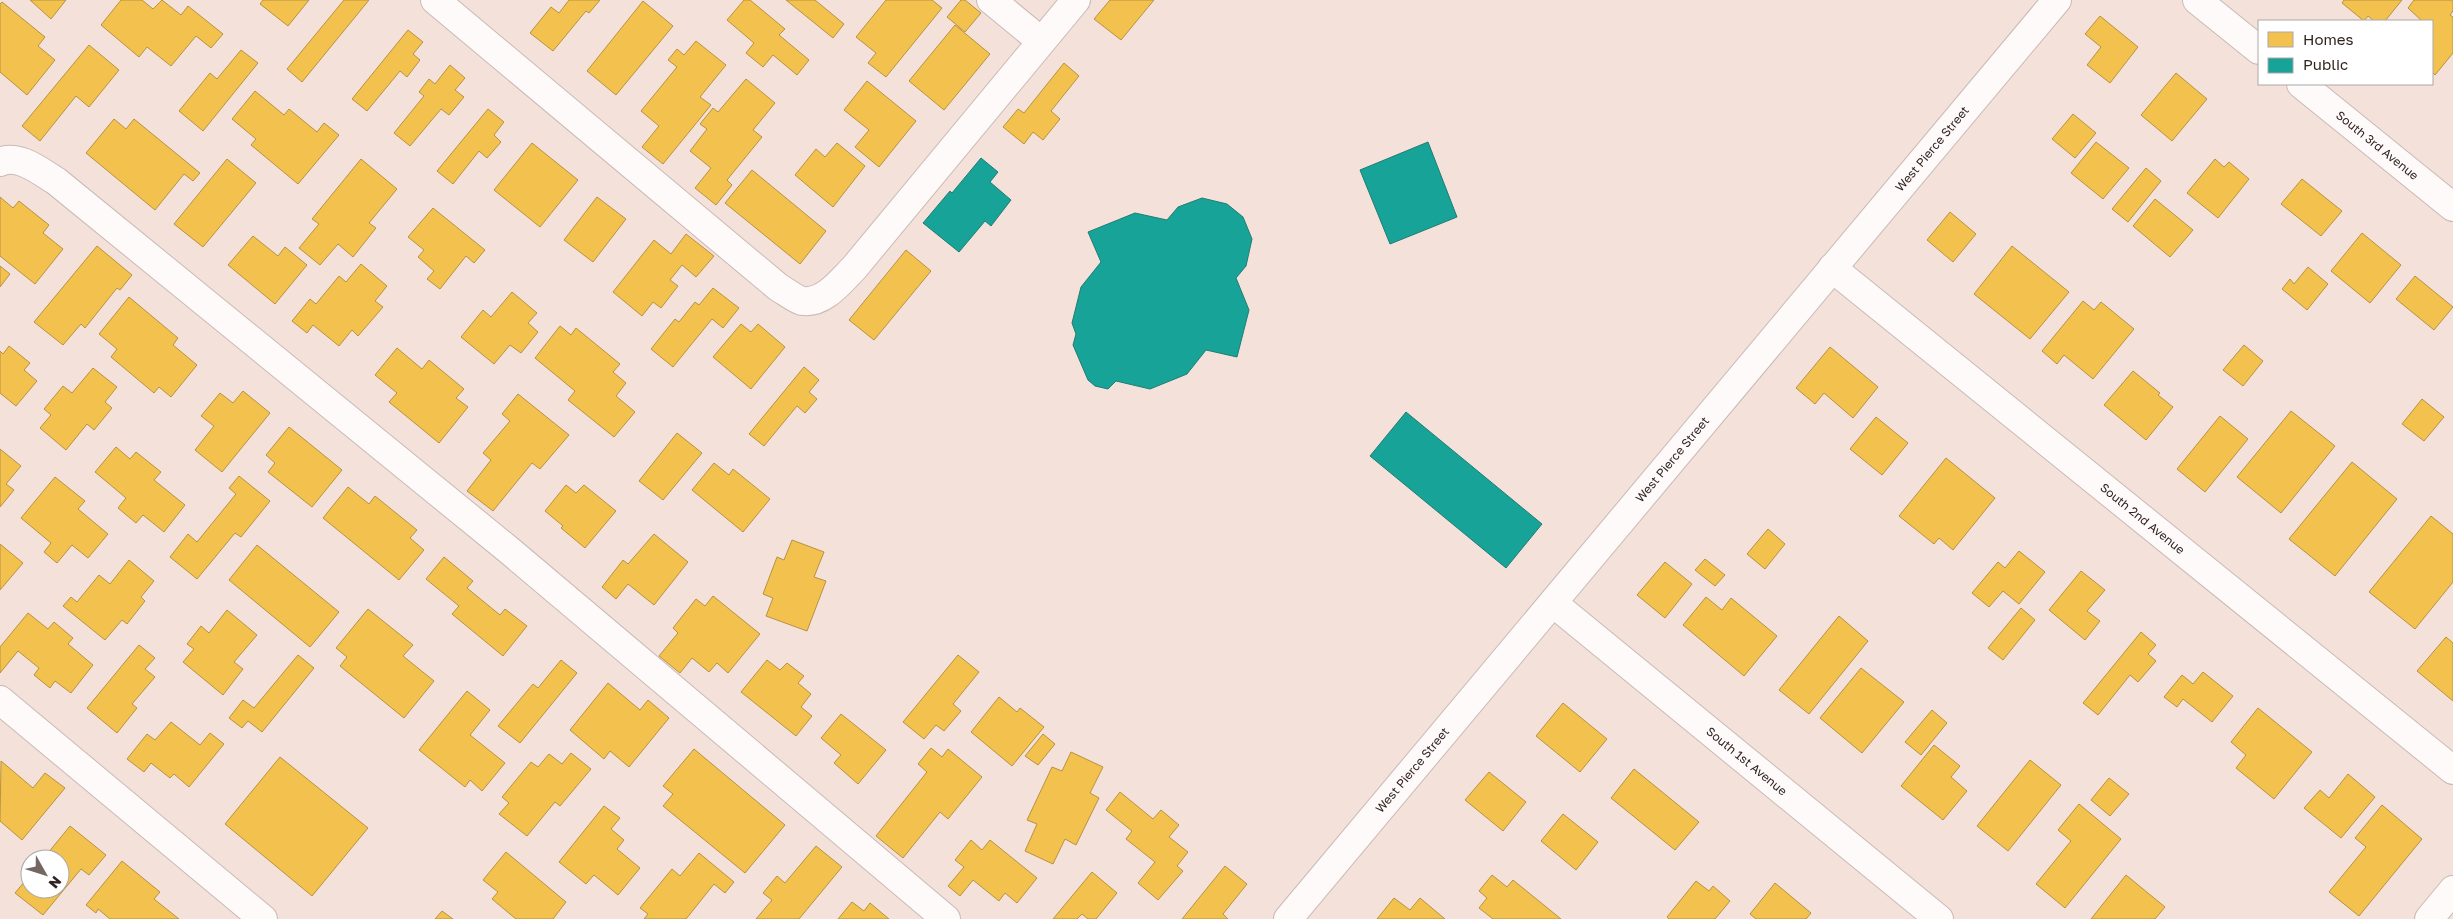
<svg xmlns="http://www.w3.org/2000/svg" width="2453" height="919" viewBox="0 0 2453 919" font-family="'Golos Text',sans-serif">
  <style>
    .homes { fill: #f2c14e; stroke: #b89240 }
    .public { fill: #17a398; stroke: #1f7d74 }
    .lines { fill: none; stroke-linecap: round; stroke-linejoin: round }
    .minor-casing { stroke: #c9bab5; stroke-width: 30 }
    .tertiary-casing { stroke: #c9bab5; stroke-width: 30 }
    .minor { stroke: #fdfaf9; stroke-width: 28 }
    .tertiary { stroke: #fdfaf9; stroke-width: 28 }
    .labels { text-anchor: middle; stroke-width: 5; stroke-linejoin: round; paint-order: stroke }
    .street-label { font-size: 12px; fill: #312420; stroke: #fff }
  </style>
  <rect width="100%" height="100%" fill="#f4e1da"/>
  <path class="homes" d="M30,0H66L51,19Z
    M121,0H142L153,9L162,0L181,15L188,6L223,34L211,48L196,36L171,66L147,47L139,57L101,25Z
    M263,0H309L288,26L260,4Z
    M344,0H369L302,82L287,69Z
    M569,0H600L589,13L586,11L553,51L530,33L551,7L559,13Z
    M744,0H750L785,29L779,35L809,60L797,75L773,55L763,67L746,53L754,43L727,20Z
    M786,0H815L844,24L833,38Z
    M886,0H932L942,8L886,77L868,63L876,53L856,37Z
    M961,0H965L981,13L965,32L947,17Z
    M1110,0H1154L1121,40L1094,19Z
    M2344,0H2402L2385,21H2374L2368,16L2364,21L2342,3Z
    M2414,0H2453V11L2450,15L2453,17V53L2435,75L2432,72V21H2422L2408,8Z
    M643,1L673,26L616,95L587,71Z
    M2,2L45,37L38,46L55,60L27,95L0,72V4Z
    M2100,16L2138,47L2110,83L2087,65L2101,47L2085,34Z
    M955,25L990,54L944,110L909,81Z
    M408,30L423,42L413,54L420,60L407,77L400,71L367,111L352,99Z
    M696,41L726,65L700,97L711,105L663,164L642,147L659,126L641,111L677,67L668,60L677,49L684,55Z
    M89,45L119,70L89,107L76,96L40,141L22,126Z
    M241,50L258,63L203,131L179,111L210,73L217,79Z
    M1064,63L1079,76L1051,111L1060,119L1043,140L1033,132L1024,144L1003,127L1018,109L1024,113Z
    M450,65L465,78L455,90L464,97L449,115L441,109L410,146L394,133L424,96L419,92L429,79L435,84Z
    M2176,73L2207,99L2172,141L2141,115Z
    M746,79L775,103L753,130L762,137L727,180L732,185L716,205L695,188L711,168L690,151L707,129L700,124L713,108L718,112Z
    M867,81L916,121L879,167L855,147L869,130L844,110Z
    M255,91L284,115L289,109L317,132L324,123L339,135L298,184L251,145L256,139L232,119Z
    M488,109L504,122L494,135L501,142L487,158L479,151L453,184L437,171Z
    M2073,114L2096,133L2075,158L2052,139Z
    M114,119L126,129L134,119L200,173L193,181L184,174L155,210L86,153Z
    M2096,142L2129,168L2103,199L2071,173Z
    M532,143L578,180L540,227L494,190Z
    M837,143L865,166L833,207L795,175L816,149L825,157Z
    M227,159L256,183L203,247L174,224Z
    M361,159L397,189L369,223L376,228L353,257L338,244L320,265L299,248L319,224L312,219Z
    M2215,159L2224,167L2229,162L2249,179L2218,218L2187,193Z
    M2146,168L2161,181L2128,222L2112,209Z
    M752,170L826,231L800,264L725,203Z
    M2302,179L2342,211L2321,236L2281,204Z
    M0,197L13,208L19,201L49,225L43,233L63,249L35,284L0,256Z
    M597,197L626,219L593,262L564,240Z
    M2155,199L2193,230L2170,257L2133,226Z
    M433,208L485,250L474,263L466,256L440,289L427,279L434,271L418,257L424,250L408,237Z
    M1950,212L1976,234L1953,262L1927,240Z
    M2362,233L2401,265L2370,303L2331,271Z
    M686,234L714,256L696,277L682,265L670,280L678,286L661,308L653,302L642,316L613,292L654,240L671,254Z
    M253,236L278,256L285,247L307,265L275,304L228,265Z
    M97,246L132,275L120,290L117,288L85,328L81,324L63,345L34,322Z
    M2012,246L2069,292L2030,339L1974,294Z
    M906,250L931,271L874,340L849,320Z
    M361,264L387,286L375,301L383,307L358,336L352,330L339,346L313,325L307,333L292,321L310,299L316,304L339,276L346,282Z
    M0,266L10,274L0,287Z
    M2308,267L2328,284L2307,310L2282,289L2290,279L2294,284Z
    M2415,276L2453,307L2434,330L2396,299Z
    M713,288L739,308L723,328L712,319L673,367L651,349L675,319L679,322L695,302L699,305Z
    M512,292L537,313L528,323L538,332L521,353L510,345L494,364L461,337L483,310L491,317Z
    M129,297L178,338L173,345L197,365L171,397L159,387L154,393L111,357L117,349L99,334Z
    M2083,301L2094,310L2101,302L2134,329L2093,379L2064,355L2057,364L2042,351Z
    M741,324L751,332L758,324L785,347L751,389L713,357Z
    M560,326L571,335L576,328L620,364L613,372L626,383L616,396L635,412L614,437L568,400L575,391L535,358Z
    M2244,345L2263,361L2243,386L2223,370Z
    M9,346L30,363L24,370L37,381L16,406L0,393V351L3,354Z
    M1830,347L1878,387L1853,418L1824,393L1815,404L1796,388Z
    M397,348L422,369L429,360L464,389L456,398L468,407L439,443L389,402L397,393L375,375Z
    M804,367L819,380L809,392L817,399L805,413L797,406L764,446L749,434Z
    M93,368L117,387L105,402L112,408L94,430L87,424L66,450L40,428L51,415L44,409L63,386L72,393Z
    M2133,371L2160,393L2158,395L2173,407L2146,440L2104,405Z
    M243,391L270,413L222,472L195,450L214,426L201,416L220,393L233,403Z
    M518,394L569,435L540,469L532,463L493,511L467,491L491,460L483,453L510,421L502,414Z
    M2422,399L2444,417L2424,441L2402,424Z
    M2291,411L2335,446L2281,513L2237,477Z
    M2220,416L2248,439L2205,492L2177,469Z
    M1876,417L1908,443L1882,475L1850,449Z
    M289,427L342,470L312,507L268,472L275,463L266,455Z
    M677,433L702,453L663,500L639,481Z
    M116,447L130,459L136,452L161,472L154,480L185,505L164,532L143,515L136,523L118,508L126,498L95,472Z
    M0,449L21,466L6,484L14,490L0,507Z
    M1946,458L1995,498L1953,550L1939,538L1934,544L1899,516Z
    M2352,462L2397,499L2335,576L2289,539Z
    M714,463L729,475L733,469L770,499L743,532L692,490Z
    M239,476L270,501L241,537L235,533L197,579L170,557L188,534L197,542L236,494L229,488Z
    M55,477L85,501L78,509L108,534L88,558L72,545L57,563L44,552L51,543L21,518Z
    M566,485L576,493L584,485L616,511L585,548L561,528L563,526L545,511Z
    M348,487L369,504L375,496L417,530L410,538L424,550L399,580L323,518Z
    M2431,516L2453,534V582L2415,629L2369,592Z
    M1768,529L1785,544L1765,569L1747,554Z
    M654,534L688,562L654,605L628,584L616,599L602,587L623,560L628,564Z
    M792,540L824,552L814,577L826,581L807,631L766,616L773,598L763,594L777,557L784,560Z
    M0,544L23,563L0,590Z
    M257,545L339,612L310,647L229,580Z
    M2019,551L2045,572L2019,604L2003,591L1989,607L1972,593L1998,562L2005,568Z
    M444,557L473,581L467,588L500,615L505,609L527,626L503,656L452,614L459,606L426,579Z
    M1705,559L1725,575L1715,586L1695,570Z
    M129,560L154,581L141,597L145,601L127,624L122,620L105,640L63,606L71,597L77,602L99,575L110,584Z
    M1665,562L1692,584L1665,618L1637,595Z
    M2081,571L2105,590L2087,611L2100,621L2085,640L2049,610Z
    M713,596L760,634L728,673L717,663L709,672L692,658L680,673L659,656L678,633L673,628L696,599L705,606Z
    M1706,597L1722,610L1731,598L1777,636L1744,676L1683,625Z
    M2021,608L2035,620L2003,660L1988,648Z
    M368,609L413,645L403,656L434,681L404,718L340,666L347,657L336,648Z
    M227,610L257,635L234,662L243,669L223,695L183,662L194,649L187,644L201,626L209,633Z
    M28,613L48,629L54,622L73,638L68,644L93,665L71,693L55,681L50,688L34,675L39,668L18,651L0,673V647Z
    M1839,616L1868,641L1809,714L1779,690Z
    M2141,632L2156,645L2148,654L2156,661L2138,682L2130,675L2098,715L2083,703Z
    M2446,637L2453,643V701L2417,671Z
    M139,645L155,658L145,669L155,677L132,704L137,708L117,733L87,708Z
    M298,655L314,668L262,732L248,721L242,728L229,718L243,700L254,708Z
    M958,655L979,672L953,704L961,711L944,731L936,725L924,739L903,722Z
    M561,660L577,673L520,743L498,726L533,684L538,688Z
    M767,660L780,670L787,663L804,676L798,683L811,694L801,707L812,716L796,736L741,692Z
    M1861,668L1904,702L1862,753L1820,718Z
    M2203,672L2233,696L2212,722L2183,699L2177,707L2164,697L2182,675L2193,684Z
    M608,683L640,710L648,700L669,718L629,767L610,751L604,759L570,730Z
    M467,691L490,710L470,735L505,763L482,791L470,780L465,787L419,750Z
    M999,697L1017,712L1020,708L1044,727L1012,766L971,732Z
    M1563,703L1607,739L1580,772L1536,736Z
    M2258,708L2312,752L2274,799L2236,768L2246,755L2231,742Z
    M1932,710L1947,723L1921,755L1905,742Z
    M841,714L886,750L858,784L834,763L841,755L821,738Z
    M171,722L200,745L210,733L224,744L189,787L174,774L170,778L151,763L144,772L127,759L147,734L155,740Z
    M1043,734L1055,744L1038,765L1025,756Z
    M1934,745L1960,766L1951,777L1967,791L1943,820L1901,786Z
    M931,748L942,757L948,749L982,777L948,819L940,812L903,858L876,836L927,772L918,764Z
    M694,749L785,825L745,873L663,806L673,794L663,786Z
    M1071,752L1103,767L1090,793L1099,798L1076,845L1065,839L1053,864L1025,851L1037,824L1027,820L1052,767L1062,771Z
    M571,753L591,769L560,806L555,802L527,836L499,814L509,803L502,797L531,762L538,767L549,754L562,764Z
    M280,757L368,828L312,896L225,824Z
    M2030,760L2061,785L2008,851L1977,826Z
    M1,761L33,788L45,773L65,788L22,840L0,821Z
    M1634,769L1699,822L1675,850L1611,798Z
    M1489,772L1526,802L1503,831L1465,800Z
    M2348,774L2375,797L2341,838L2304,808L2320,790L2329,798Z
    M2109,778L2129,794L2110,816L2091,800Z
    M1120,792L1153,819L1161,810L1179,825L1169,837L1188,852L1177,866L1183,871L1158,900L1138,883L1155,862L1126,839L1132,831L1106,810Z
    M2079,804L2121,839L2065,908L2036,884L2071,841L2058,830Z
    M2382,805L2422,839L2359,916L2329,892L2366,847L2355,838Z
    M604,806L620,818L611,829L624,840L617,849L640,868L618,895L594,875L586,884L559,862Z
    M1563,814L1598,842L1576,870L1541,841Z
    M70,826L106,855L89,875L81,869L43,915L15,893L30,875V889H60V859H43Z
    M971,840L982,850L990,840L1037,878L1017,903L1005,893L999,901L973,880L960,896L948,886L964,867L955,860Z
    M816,846L842,867L799,919H756L772,900L763,893L777,876L785,883Z
    M506,852L566,902L553,919H516L492,899L498,892L483,880Z
    M699,853L734,882L725,893L714,884L686,919H644L648,914L640,908L672,869L680,876Z
    M122,861L160,892L154,899L179,919H110L98,909L96,913L86,905Z
    M1225,866L1247,884L1223,914L1228,919H1182Z
    M1092,872L1117,893L1096,919H1088L1082,914L1077,919H1053Z
    M1492,875L1507,887L1513,880L1561,919H1493L1479,908L1487,898L1479,891Z
    M2126,875L2165,907L2155,919H2091Z
    M1696,881L1709,891L1713,886L1730,901L1715,919H1669L1667,917Z
    M1775,883L1811,913L1806,919H1756L1750,914Z
    M1394,898L1410,910L1420,898L1445,919H1377Z
    M852,902L864,911L870,903L889,919H838Z
    M442,911L453,919H435Z"/>
  <path class="public" d="M1428,142L1457,217L1390,244L1360,170Z
    M981,158L998,172L990,182L1011,200L991,226L985,221L959,252L923,223L950,191L952,193Z
    M1202,198L1227,204L1243,217L1252,239L1246,266L1236,278L1249,310L1237,357L1206,350L1187,374L1150,389L1116,381L1108,389L1095,386L1088,380L1073,345L1076,334L1072,323L1081,287L1101,262L1088,232L1135,213L1167,220L1178,207Z
    M1406,412L1542,524L1506,568L1370,456Z"/>
  <g class="lines">
    <g class="minor-casing">
      <g id="minor">
        <path d="M435,0L778,287C785,291 795,299 802,301C824,304 841,281 854,268L1076,0"/>
        <path d="M991,0L1041,41"/>
        <path d="M0,162C18,153 41,172 56,181L510,551L946,919"/>
        <path id="s1" d="M1832,268L2453,770"/>
        <path id="s2" d="M1553,603L1939,919"/>
        <path d="M0,700L263,919"/>
        <path id="s3" d="M1288,919L2057,0"/>
        <path d="M2429,919L2453,890"/>
      </g>
    </g>
    <g class="tertiary-casing">
      <g id="tertiary">
        <path d="M2197,0L2259,50"/>
        <path id="s4" d="M2301,84L2453,207"/>
      </g>
    </g>
    <use href="#minor" class="minor"/>
    <use href="#tertiary" class="tertiary"/>
  </g>
  <g class="labels">
    <g class="street-label">
      <text dy="4" stroke="none"><textPath href="#s4" startOffset="98">South 3rd Avenue</textPath></text>
      <text dy="4" stroke="none"><textPath href="#s3" startOffset="1004">West Pierce Street</textPath></text>
      <text dy="4" stroke="none"><textPath href="#s3" startOffset="599">West Pierce Street</textPath></text>
      <text dy="4" stroke="none"><textPath href="#s1" startOffset="399">South 2nd Avenue</textPath></text>
      <text dy="4" stroke="none"><textPath href="#s2" startOffset="250">South 1st Avenue</textPath></text>
      <text dy="4" stroke="none"><textPath href="#s3" startOffset="194">West Pierce Street</textPath></text>
    </g>
  </g>
  <rect x="2258" y="20" width="175" height="65" fill="#ffffff" stroke="#ada7a6"/>
  <rect x="2268" y="32" width="25" height="15" fill="#f2c14e" stroke="#ada7a6"/>
  <text x="2303" y="45" font-size="15" fill="#312420">Homes</text>
  <rect x="2268" y="58" width="25" height="15" fill="#17a398" stroke="#ada7a6"/>
  <text x="2303" y="70" font-size="15" fill="#312420">Public</text>
  <g transform="translate(45 874) rotate(129)"><circle r="24" fill="#ffffff" stroke="#ada7a6"/>
  <path d="M0-4L9 19L0 12L-9 19Z" fill="#756661"/>
  <text y="-8" font-size="14" font-weight="bold" text-anchor="middle" fill="#312420">N</text>
  </g>
</svg>
